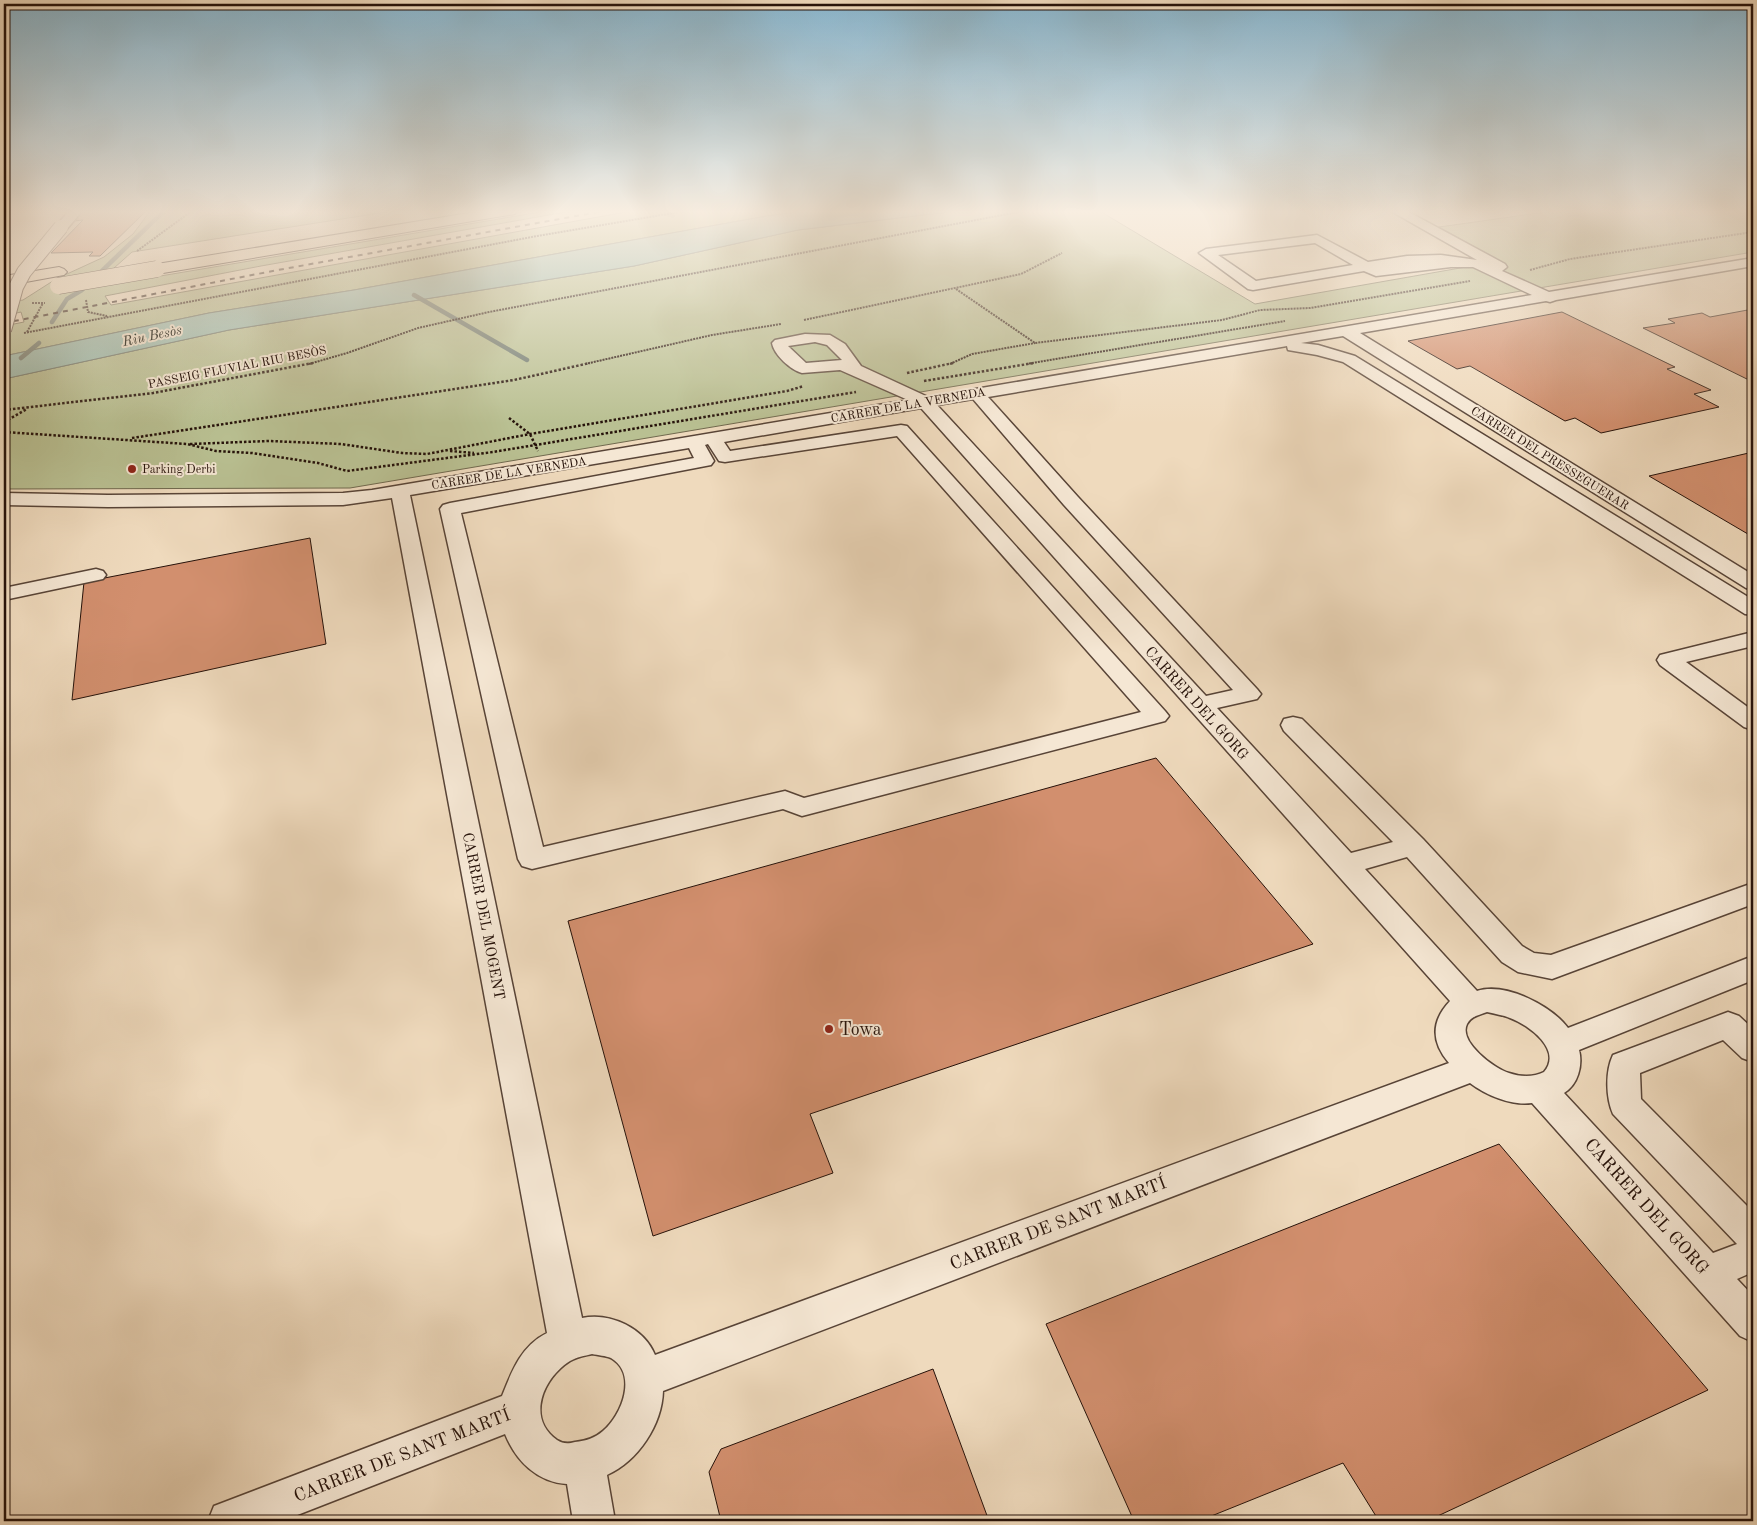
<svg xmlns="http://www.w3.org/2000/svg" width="1757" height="1525" viewBox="0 0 1757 1525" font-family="'Old Standard TT',serif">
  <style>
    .green { fill: #b9c092; stroke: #70694e }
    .water { fill: #9abbad; stroke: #6c776c }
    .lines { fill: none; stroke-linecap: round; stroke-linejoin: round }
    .stream { stroke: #6c776c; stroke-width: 4.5 }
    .building { fill: #d28f6e; stroke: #26120a }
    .minor-casing { stroke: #584437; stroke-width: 3 }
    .highway-casing { stroke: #26120a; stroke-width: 2 }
    .path-far1 { stroke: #26120a; stroke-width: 2; stroke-dasharray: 2 1; stroke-linecap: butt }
    .path { stroke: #26120a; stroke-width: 2.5; stroke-dasharray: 2.5 2; stroke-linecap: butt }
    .minor { fill: #f5e7d4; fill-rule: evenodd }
    .highway { fill: #efdabd; fill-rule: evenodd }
    .rail { stroke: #26120a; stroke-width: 2; stroke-dasharray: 5 5; stroke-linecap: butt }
    .minor-bridge-casing { stroke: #584437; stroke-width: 16; stroke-linecap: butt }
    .highway-bridge-casing { stroke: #26120a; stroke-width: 17; stroke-linecap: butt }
    .minor-bridge { stroke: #f5e7d4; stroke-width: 14 }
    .highway-bridge { stroke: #efdabd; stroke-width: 16 }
    .poi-dot { fill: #8f2418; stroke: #f5e7d4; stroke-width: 2 }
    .labels { text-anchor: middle; stroke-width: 4; stroke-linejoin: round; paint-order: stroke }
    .far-street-label { font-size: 12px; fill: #26120a; stroke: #f5e7d4 }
    .far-poi-label { font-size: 12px; fill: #26120a; stroke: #f5e7d4; text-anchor: start }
    .far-water-label { font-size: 14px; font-style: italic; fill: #4f4d43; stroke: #f5e7d4 }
    .street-label { font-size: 15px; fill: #26120a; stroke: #f5e7d4 }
    .near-poi-label { font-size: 18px; fill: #26120a; stroke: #f5e7d4; text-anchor: start }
    .near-street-label { font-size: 18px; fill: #26120a; stroke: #f5e7d4 }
  </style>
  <rect width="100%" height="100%" fill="#efdabd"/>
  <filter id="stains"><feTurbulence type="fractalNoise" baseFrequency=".004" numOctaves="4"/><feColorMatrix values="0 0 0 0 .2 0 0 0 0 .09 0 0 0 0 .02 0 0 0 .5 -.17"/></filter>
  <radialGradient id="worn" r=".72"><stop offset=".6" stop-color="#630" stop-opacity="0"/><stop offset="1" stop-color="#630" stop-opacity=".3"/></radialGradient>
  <path class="green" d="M151,210H399L132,252L114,268L107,285L552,210H577L261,266L105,296L111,305L637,210H812L767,216L354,290L209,313L4,356V326L24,322L21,312L4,316V303L23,300L56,279L104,257L133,234Z
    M965,210H1098L1255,304L1500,261L1439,227L1561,210H1753V252L350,488L4,489V379L229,330L634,266L798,230Z"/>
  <path class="water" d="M812,210H965L798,230L634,266L229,330L4,379V356L209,313L354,290L767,216Z"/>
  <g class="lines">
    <path class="stream" d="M414,295L527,360
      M52,322L67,299L82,290L165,210
      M21,358L39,343"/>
  </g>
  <path class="building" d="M83,210H147L100,256H89L93,252L51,253L83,220L74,221Z
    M1753,309V382L1643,328L1675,323L1668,319L1702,313L1710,317Z
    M1562,312L1675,367L1667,369L1711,390L1694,394L1719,407L1601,433L1575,418L1565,421L1470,366L1457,369L1408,341Z
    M1753,452V537L1649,476Z
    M310,538L326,644L72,700L84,582Z
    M1156,758L1313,944L810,1114L833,1173L653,1236L568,921Z
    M1499,1144L1708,1390L1427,1521H1379L1343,1463L1199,1521H1134L1046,1324Z
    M933,1369L989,1521H721L709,1472L721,1449Z"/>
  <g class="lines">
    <g class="minor-casing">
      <path id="minor" d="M70,210H83L66,230H56L55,227Z
        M1389,210H1405L1505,264L1507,267L1502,271L1549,292L1753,258V266L1556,300L1550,302L1546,301L1360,333L1753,575V590L1746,588L1343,336L1301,343L1318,345L1355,356L1753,600V615L1745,614L1343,362L1317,355L1288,350L1287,346L988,397L1078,497L1257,689L1261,694L1257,699L1217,708L1351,853L1393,842L1284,731L1281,725L1284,719L1293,717L1302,719L1423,839L1522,946L1534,953L1551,955L1753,883V904L1552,979L1518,972L1502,962L1407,857L1365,869L1477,991C1505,982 1551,1005 1568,1028L1753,956V980L1579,1050C1583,1065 1578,1085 1564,1093L1713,1253L1737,1244L1613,1114C1606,1098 1605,1072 1613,1055L1728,1012L1739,1016L1753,1029V1062L1742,1058L1723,1040L1640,1073L1641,1099L1753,1212V1272L1737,1279L1753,1296V1342L1740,1336L1532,1103C1511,1106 1486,1095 1470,1083L663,1391C662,1425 638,1461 607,1475L615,1521H573L567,1484C537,1482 516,1461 505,1434L282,1521H208L214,1506L502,1396C512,1371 521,1346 547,1333L392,498L343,505L108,507L4,505V493L108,495L343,493L372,490L908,400L840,370L802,373C791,370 774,355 772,343L775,340L805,334L830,335L845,344L861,366L928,397L1532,295L1473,267H1451L1376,276L1364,271L1253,290L1248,289L1199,253L1206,249L1317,235L1368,262L1407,256L1441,255L1477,260ZM1315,243L1353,265L1256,281L1218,255ZM815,342L827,345L842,360L806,363L788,346ZM973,399L1064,505L1233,690L1206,696L937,405ZM921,408L1450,1001C1431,1021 1431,1042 1449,1063L655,1355C644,1328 610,1312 582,1318L410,495L689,448L694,458L450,503L443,505L440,509L518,859L522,866L532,869L783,809L802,816L1165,721L1169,716L1165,711L907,426L901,425L730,451L724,442ZM897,436L1141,712L804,798L785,791L543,847L461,513L711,465L714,461L705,445L708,444L719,461L725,462ZM1487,1012C1495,1014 1503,1015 1510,1018C1529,1025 1563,1050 1544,1072C1534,1077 1520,1077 1509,1073C1495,1069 1458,1042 1467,1024C1471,1016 1480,1015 1487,1012ZM592,1354C598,1355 606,1356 611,1358C638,1374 622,1415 603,1431C595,1438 586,1441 575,1442C568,1444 563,1444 557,1440C526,1418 543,1378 570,1361C577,1357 584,1356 592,1354Z
        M96,569L103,571L106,575L103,579L4,600V588Z
        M1753,632V646L1686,662L1753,711V730L1744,727L1660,665L1657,660L1660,655Z"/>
    </g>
    <g class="highway-casing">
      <path id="highway" d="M487,210H522L515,214L157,274L152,272L149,269L152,266L157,264Z
        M59,267L64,269L67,272L64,275L4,286V276Z"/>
    </g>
    <path class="path-far1" d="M137,251L193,210
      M1530,270L1570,259L1753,232
      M956,289L1035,343L1222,320L1260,310L1310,308L1470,281
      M86,300L88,312L107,316
      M32,303H45
      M804,320L1021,274L1062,253
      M27,332L43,303
      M24,333L537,236L691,210
      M309,364L347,353L418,328L489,312L1029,210
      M585,364L712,335L781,324
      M950,364L972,354L1035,343
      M1026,364L1285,321"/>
    <path class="path" d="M907,373L953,363
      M924,381L1034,363
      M4,410L153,393L313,363
      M509,418L530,434L538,451
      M4,422L27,409
      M4,432L187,444L216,451L252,453L318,463L347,471L493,452L856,392
      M132,438L514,380L590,363
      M190,444L269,441L341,444L402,453L427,454L530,434L787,391L804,386
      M450,451L474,453"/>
    <use href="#minor" class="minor"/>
    <use href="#highway" class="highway"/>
    <path class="rail" d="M4,323L278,270L609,210"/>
    <g class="minor-bridge-casing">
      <path id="minor-bridge" d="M4,330L16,287L24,272L61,227"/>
    </g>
    <g class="highway-bridge-casing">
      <path id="highway-bridge" d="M58,286L157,269"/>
    </g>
    <use href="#minor-bridge" class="minor-bridge"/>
    <use href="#highway-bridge" class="highway-bridge"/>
  </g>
  <linearGradient id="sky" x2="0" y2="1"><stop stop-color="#89b7d0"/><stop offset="0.5" stop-color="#f8eee1"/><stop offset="1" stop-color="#f8eee1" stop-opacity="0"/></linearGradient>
  <rect width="1757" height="424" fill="url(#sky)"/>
  <g class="poi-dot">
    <circle cx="132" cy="469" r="5"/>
    <circle cx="829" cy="1029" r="5"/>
  </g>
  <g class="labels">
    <g class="far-street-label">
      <text transform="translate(237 367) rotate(-11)" y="4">PASSEIG FLUVIAL RIU BESÒS</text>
      <text transform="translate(908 405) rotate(-10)" y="4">CARRER DE LA VERNEDA</text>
      <text transform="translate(1550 458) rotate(32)" y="4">CARRER DEL PRESSEGUERAR</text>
      <text transform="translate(509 473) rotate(-9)" y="4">CARRER DE LA VERNEDA</text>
    </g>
    <g class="far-poi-label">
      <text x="142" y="473">Parking Derbi</text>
    </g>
    <g class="far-water-label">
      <text transform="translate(152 335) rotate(-12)" y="5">Riu Besòs</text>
    </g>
    <g class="street-label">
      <text transform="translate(1197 703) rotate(48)" y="5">CARRER DEL GORG</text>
      <text transform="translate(484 916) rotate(79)" y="5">CARRER DEL MOGENT</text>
    </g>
    <g class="near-poi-label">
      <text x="839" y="1035">Towa</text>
    </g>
    <g class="near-street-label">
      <text transform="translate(1647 1206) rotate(48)" y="6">CARRER DEL GORG</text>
      <text transform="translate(1058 1223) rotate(-21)" y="6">CARRER DE SANT MARTÍ</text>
      <text transform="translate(402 1455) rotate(-21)" y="6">CARRER DE SANT MARTÍ</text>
    </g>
  </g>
  <rect width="1757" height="1525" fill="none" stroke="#efdabd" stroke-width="20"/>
  <rect x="5" y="5" width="1747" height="1515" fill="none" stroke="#26120a" stroke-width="2.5"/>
  <rect x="10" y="10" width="1737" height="1505" fill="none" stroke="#26120a"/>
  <rect width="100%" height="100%" filter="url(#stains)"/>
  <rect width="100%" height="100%" fill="url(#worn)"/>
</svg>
